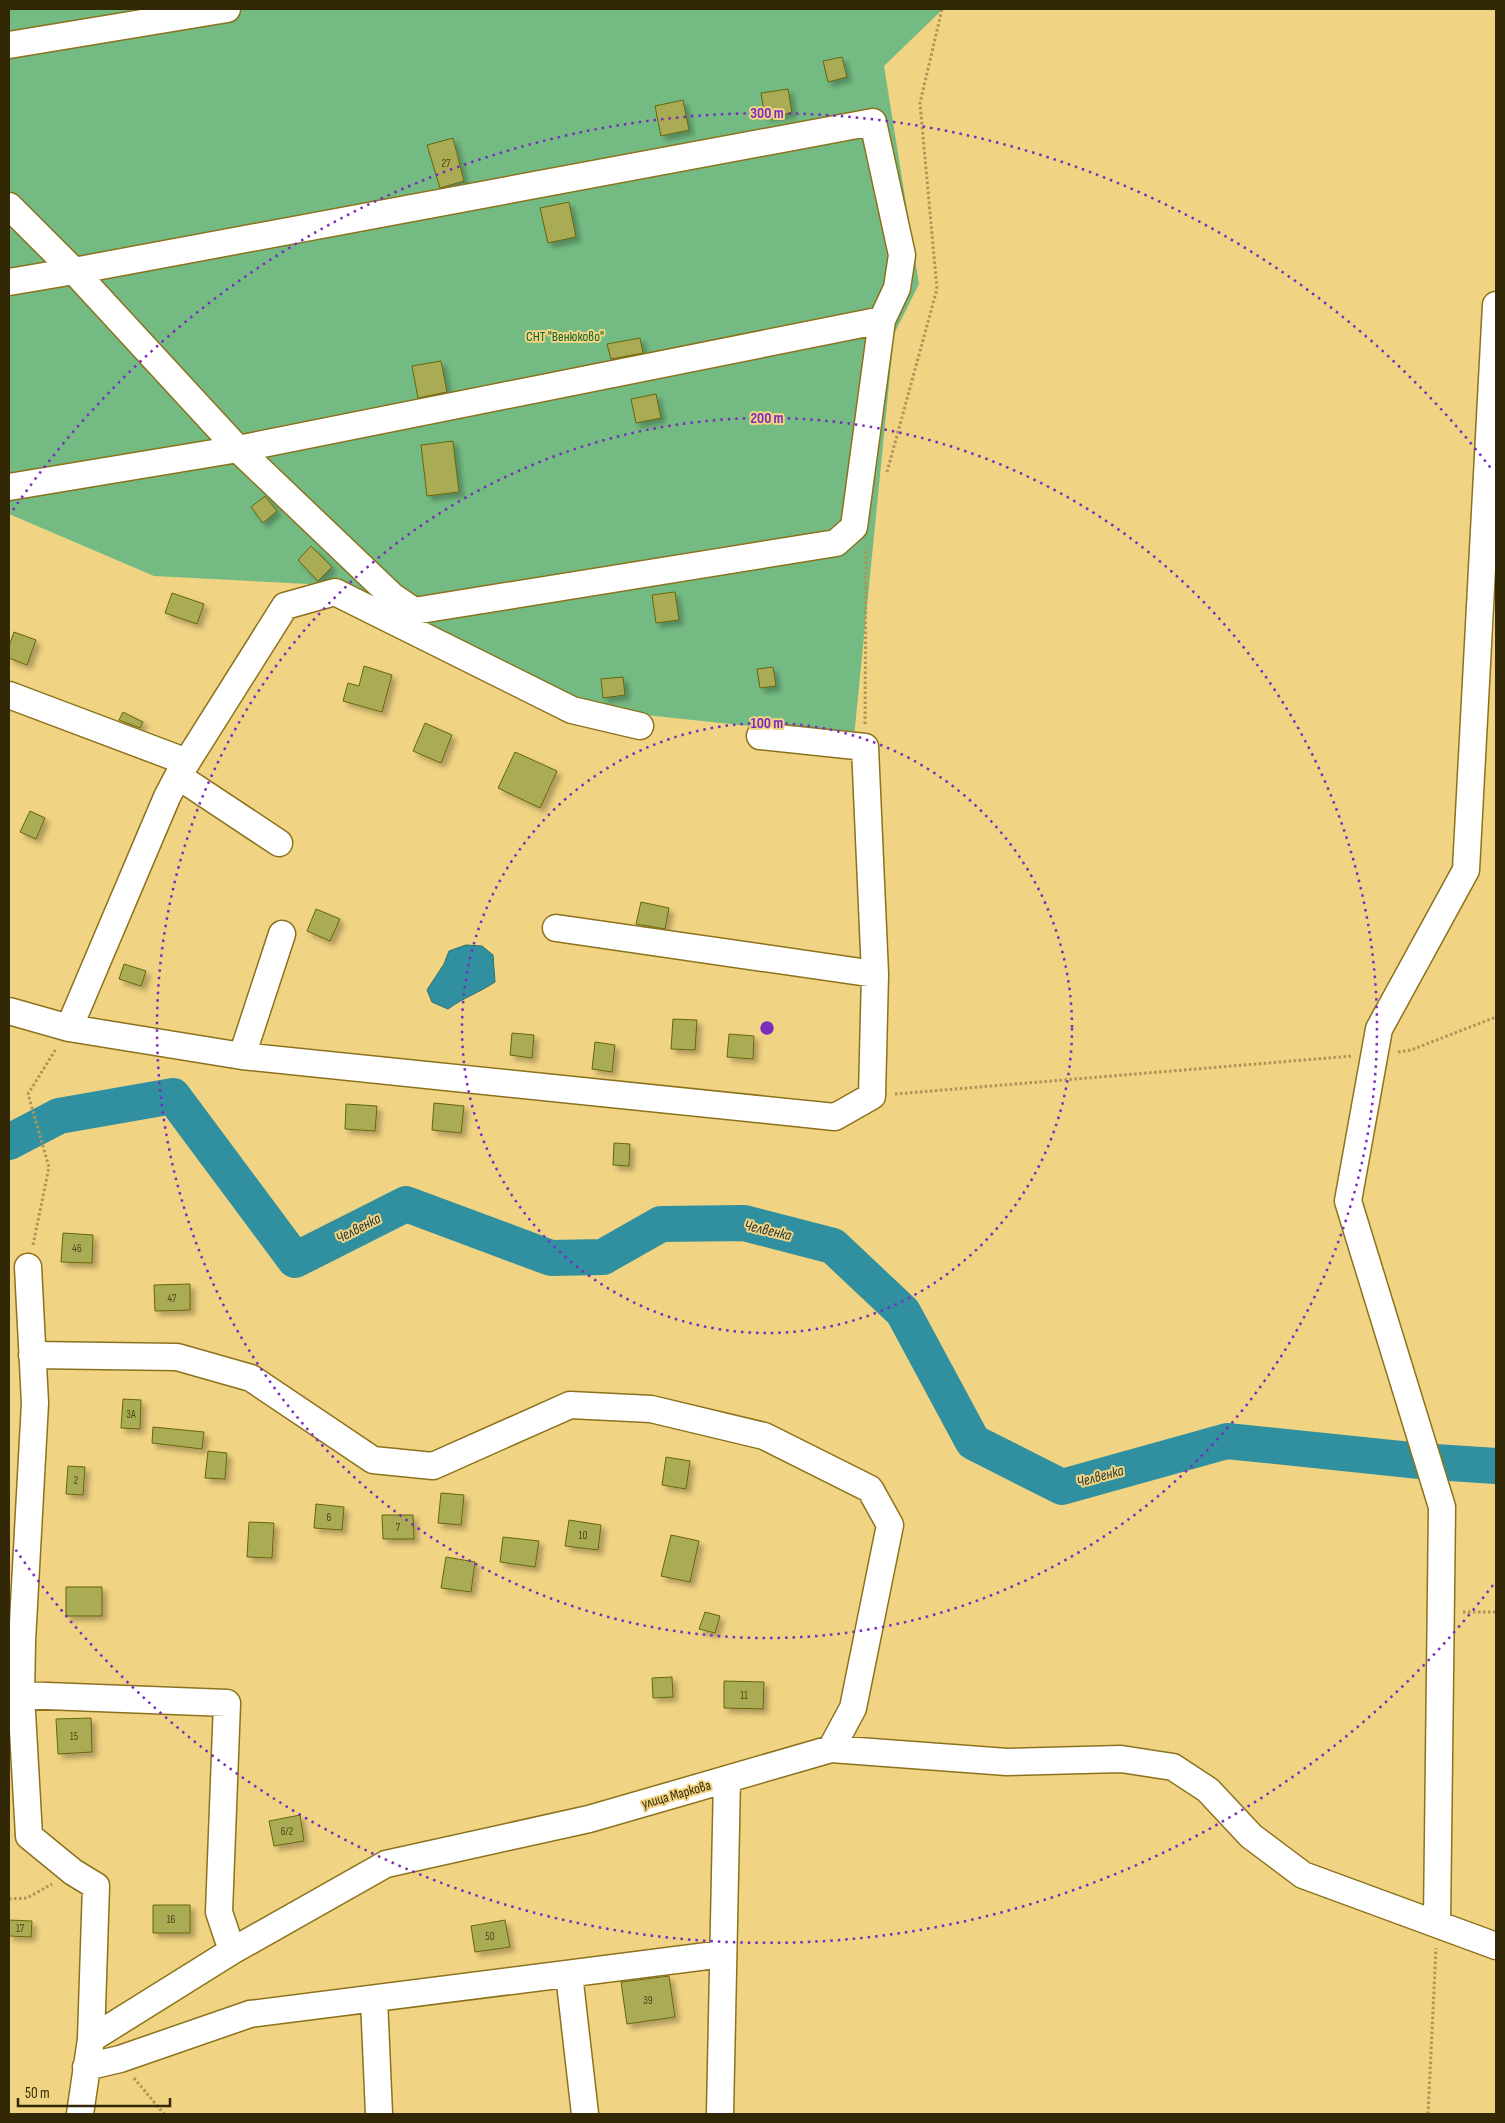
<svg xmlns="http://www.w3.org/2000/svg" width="1505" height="2123" viewBox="0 0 1505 2123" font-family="'Sofia Sans Condensed',sans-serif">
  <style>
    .green { fill: #74bb83 }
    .water { fill: #30909f; stroke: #317171 }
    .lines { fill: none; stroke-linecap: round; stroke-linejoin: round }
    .river { stroke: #30909f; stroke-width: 36 }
    .building { fill: #a9ac54; stroke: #66660a; filter: url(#shadow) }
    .minor-casing { stroke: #8d721d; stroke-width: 29 }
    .path { stroke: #ac9556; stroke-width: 3; stroke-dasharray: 2.5 2.5; stroke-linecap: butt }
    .minor { stroke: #fff; stroke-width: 26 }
    .ring { fill: none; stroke: #7b2cbf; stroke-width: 2.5; stroke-dasharray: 2.5 5 }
    .labels { text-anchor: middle; stroke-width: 4; stroke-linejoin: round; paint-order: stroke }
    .number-label { font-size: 11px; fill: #504919 }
    .park-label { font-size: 14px; fill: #10642f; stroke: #f0d383 }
    .street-label { font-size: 14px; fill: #332805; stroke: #f0d383 }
    .water-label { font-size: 15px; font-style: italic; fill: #1f3438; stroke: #f0d383 }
    .centre { fill: #7b2cbf; stroke: #f0d383; stroke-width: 2.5 }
    .ring-label { font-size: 15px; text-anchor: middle; font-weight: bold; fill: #7b2cbf; stroke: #f0d383; stroke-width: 4; stroke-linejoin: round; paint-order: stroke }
  </style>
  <defs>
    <filter id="shadow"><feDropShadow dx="4.5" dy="4.5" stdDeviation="2.5" flood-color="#0004"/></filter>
  </defs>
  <rect width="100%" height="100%" fill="#f0d383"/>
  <path class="green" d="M15,9H943L884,66L919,284L894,334L854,737L588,709L328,585L154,576L9,514V10Z"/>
  <path class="water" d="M466,945L482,946L493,955L495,982C480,992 463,998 448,1009L432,1002L427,990L444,964L449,951Z"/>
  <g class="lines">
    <path class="river" d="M9,1142L59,1116L173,1096L295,1260L406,1204L551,1258L603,1257L661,1224L744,1223L833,1246L903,1312L973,1442L1062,1487L1227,1441L1420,1461L1496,1466"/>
  </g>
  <path class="building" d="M842,57L847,77L828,82L823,61Z
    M788,89L792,113L765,117L761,93Z
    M683,100L689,130L661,136L655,106Z
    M453,138L464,181L440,188L427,145Z
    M569,202L576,237L548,243L540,208Z
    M640,338L643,353L611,359L607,344Z
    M441,361L447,392L418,398L412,366Z
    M656,394L661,418L636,423L631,399Z
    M453,441L459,492L427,496L421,445Z
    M265,496L277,511L263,523L251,507Z
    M311,546L332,567L318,581L298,560Z
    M675,592L679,620L656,623L652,595Z
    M172,593L204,604L197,624L165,613Z
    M14,632L36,640L27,665L9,658V646Z
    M364,666L392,675L382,712L343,701L348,683L359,686Z
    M773,667L776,686L760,688L757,669Z
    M623,677L625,695L603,698L601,679Z
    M123,712L143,722L140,728L119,720Z
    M425,723L452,735L441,763L413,751Z
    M515,752L557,771L540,808L498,788Z
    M30,811L45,818L36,839L20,832Z
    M641,902L669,908L665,929L636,924Z
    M316,909L340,919L330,941L307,931Z
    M124,964L146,971L141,986L119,979Z
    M673,1019L697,1020L695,1050L671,1049Z
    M512,1033L534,1035L532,1058L510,1055Z
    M729,1034L754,1036L753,1059L727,1057Z
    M595,1042L615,1045L612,1072L592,1069Z
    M434,1103L464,1106L461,1133L432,1130Z
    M346,1104L377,1106L375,1131L345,1129Z
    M614,1143L630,1144L629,1166L613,1165Z
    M63,1233L93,1235L92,1263L61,1262Z
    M190,1284V1310L155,1311L154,1285Z
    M123,1399L141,1400L140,1429L121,1428Z
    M153,1427L204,1432L202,1449L152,1443Z
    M208,1451L227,1453L225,1479L205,1478Z
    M666,1457L690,1461L686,1489L662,1485Z
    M68,1466L85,1467L83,1495L66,1494Z
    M441,1493L464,1495L461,1525L438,1523Z
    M316,1504L344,1507L342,1530L314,1528Z
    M382,1515H413L414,1539H383Z
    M569,1520L601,1525L598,1550L565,1546Z
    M249,1522L274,1523L272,1558L247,1557Z
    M671,1535L699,1541L690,1582L661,1576Z
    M503,1537L539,1541L535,1567L500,1562Z
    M446,1557L475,1562L471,1592L441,1588Z
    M66,1587H102V1616H66Z
    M705,1612L720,1616L715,1633L699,1629Z
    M672,1677L673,1697L653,1698L652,1678Z
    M724,1681L764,1682L763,1709L724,1708Z
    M91,1718L92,1752L58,1754L56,1719Z
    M300,1815L304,1841L274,1846L269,1821Z
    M153,1905H190V1933H153Z
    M9,1920L32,1921L31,1937L9,1936Z
    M505,1920L510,1947L475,1952L471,1926Z
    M669,1976L675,2017L627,2024L621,1982Z"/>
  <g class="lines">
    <g class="minor-casing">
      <path id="minor" d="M9,45L227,9
        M9,206L74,271L238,449L392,596L414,611L836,543L854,527L882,320L897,288L902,255L873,122L74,271L9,282
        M9,487L238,449L882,320
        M9,695L187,762
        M178,776L279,843
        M556,928L875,974
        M9,1011L69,1028L242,1056L835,1117L872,1096L875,974L865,747L760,736
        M69,1028L167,797L178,776L285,606L335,592L572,710L640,726
        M242,1056L282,934
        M28,1267L35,1403L22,1641L21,1695L29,1836L73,1872L96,1886L91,2039L80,2114
        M32,1355L177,1357L251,1378L373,1460L433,1466L570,1405L651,1409L764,1436L870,1489L890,1525L853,1708L831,1749
        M21,1695L227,1703L219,1912L232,1951
        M1437,1923L1442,1507L1348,1201L1379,1029L1466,870L1496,305
        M569,1974L585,2114
        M374,1999L379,2114
        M91,2039L232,1951L386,1864L589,1819L831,1749L1007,1762L1121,1759L1173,1767L1208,1790L1251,1836L1303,1875L1496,1946
        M86,2067L120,2059L250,2014L723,1954
        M720,2114L727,1779"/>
    </g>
    <path class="path" d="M887,472L937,289L920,103L942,9
      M865,724L866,548
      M1398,1052L1411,1050L1496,1017
      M895,1094L1352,1056
      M33,1245L49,1167L28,1094L56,1049
      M1463,1612H1496
      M9,1899L27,1898L52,1884
      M134,2078L164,2114
      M1428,2114L1436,1948"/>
    <use href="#minor" class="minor"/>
  </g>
  <g class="ring">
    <circle cx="767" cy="1028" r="305"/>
    <circle cx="767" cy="1028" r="610"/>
    <path d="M1493 1585A915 915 0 0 1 13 1546M13 510A915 915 0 0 1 1493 471"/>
  </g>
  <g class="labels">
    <g class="number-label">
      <text x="446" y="167">27</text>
      <text x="77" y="1252">46</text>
      <text x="172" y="1302">47</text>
      <text x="131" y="1418">3А</text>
      <text x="76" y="1484">2</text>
      <text x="329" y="1521">6</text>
      <text x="398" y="1531">7</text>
      <text x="583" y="1539">10</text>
      <text x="744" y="1699">11</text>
      <text x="74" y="1740">15</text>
      <text x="287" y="1835">6/2</text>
      <text x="171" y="1923">16</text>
      <text x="20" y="1932">17</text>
      <text x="490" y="1940">50</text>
      <text x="648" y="2004">39</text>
    </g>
    <g class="park-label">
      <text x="565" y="341">СНТ "Венюково"</text>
    </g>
    <g class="street-label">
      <text transform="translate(676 1794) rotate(-16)" y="5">улица Маркова</text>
    </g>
    <g class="water-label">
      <text transform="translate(358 1228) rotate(-27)" y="5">Челвенка</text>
      <text transform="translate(768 1230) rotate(13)" y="5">Челвенка</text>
      <text transform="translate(1100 1476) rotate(-15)" y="5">Челвенка</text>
    </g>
  </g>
  <circle cx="767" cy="1028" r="8" class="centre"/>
  <g class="ring-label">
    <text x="767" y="118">300 m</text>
    <text x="767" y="423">200 m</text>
    <text x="767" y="728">100 m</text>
  </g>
  <rect width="1505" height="2123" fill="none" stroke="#332805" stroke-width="20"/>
  <path d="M18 2098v8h152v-8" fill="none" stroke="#332805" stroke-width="2.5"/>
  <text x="25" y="2098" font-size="15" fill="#332805" stroke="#f0d383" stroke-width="4" paint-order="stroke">50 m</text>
</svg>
